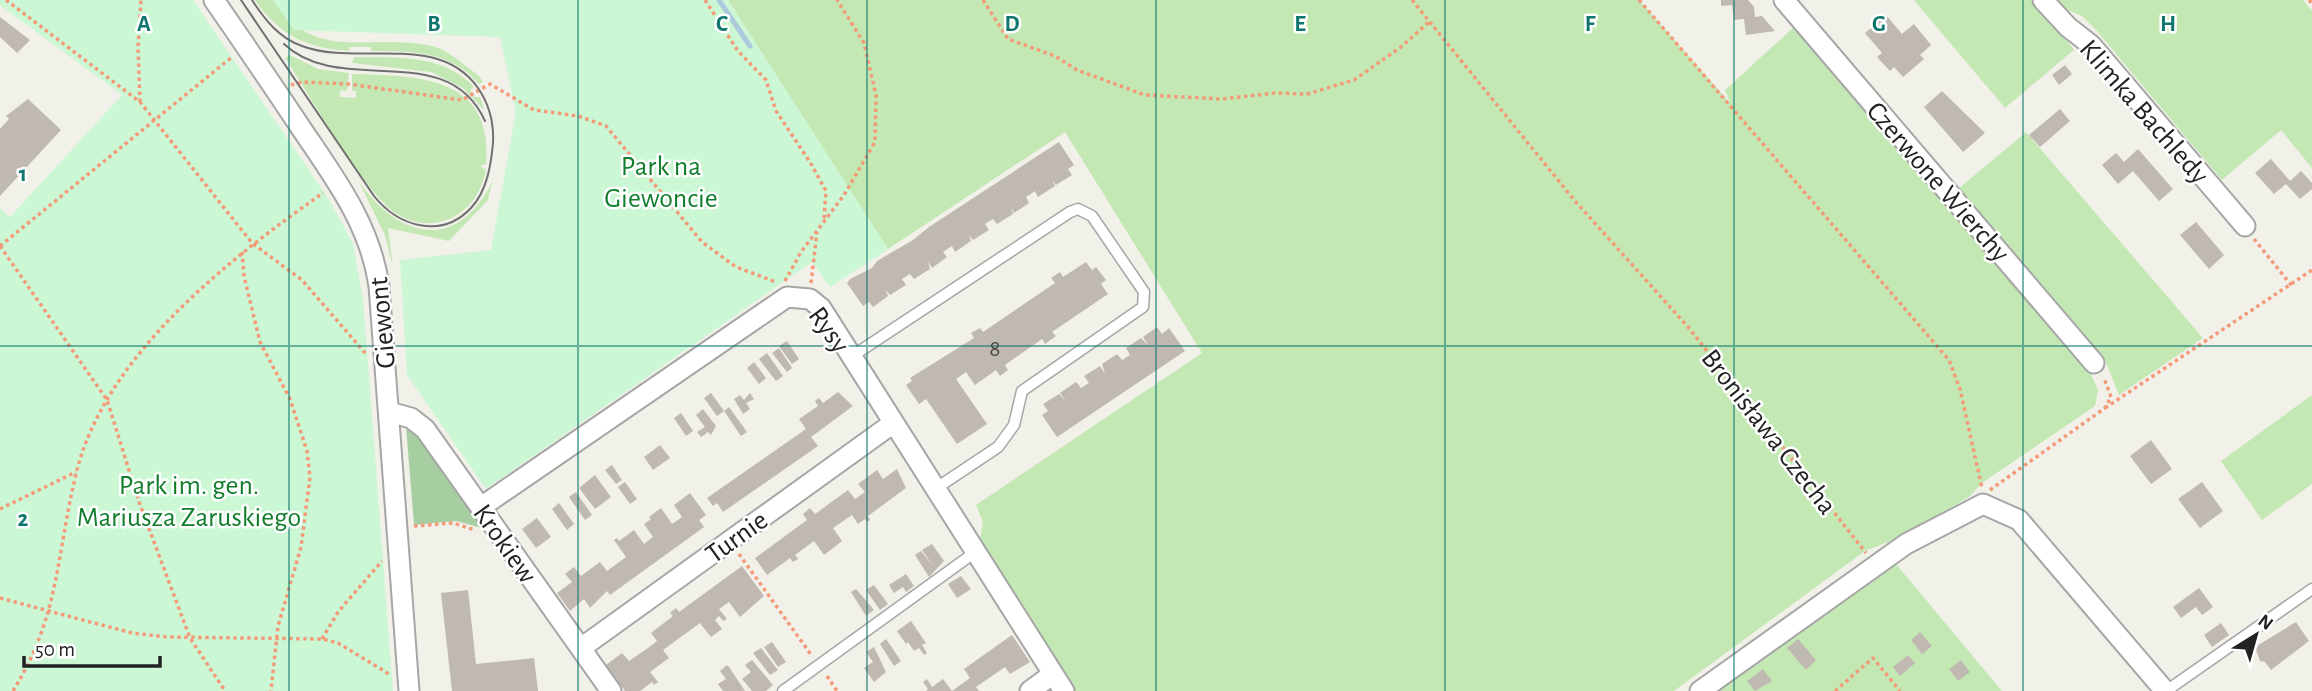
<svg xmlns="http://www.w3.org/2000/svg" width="2312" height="691" viewBox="0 0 2312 691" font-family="'Alegreya Sans',sans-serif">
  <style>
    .grass { fill: #c4e8b3 }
    .forest { fill: #a7cea1 }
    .park { fill: #cbf7d5 }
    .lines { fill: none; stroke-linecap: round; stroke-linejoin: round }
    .stream { stroke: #adcadc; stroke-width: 5 }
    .building { fill: #bfb9b2 }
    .service-casing { stroke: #a6a6a6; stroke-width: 13 }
    .minor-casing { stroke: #a6a6a6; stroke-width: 23 }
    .path { stroke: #f39a79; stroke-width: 3.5; stroke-dasharray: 3.5 3.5; stroke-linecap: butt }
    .service { stroke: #fff; stroke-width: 10 }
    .minor { stroke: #fff; stroke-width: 19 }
    .tram { stroke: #707070; stroke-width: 2 }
    .grid { fill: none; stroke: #0f766e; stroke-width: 2; stroke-opacity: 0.55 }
    .labels { text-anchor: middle; stroke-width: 5; stroke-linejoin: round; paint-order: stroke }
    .number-label { font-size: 24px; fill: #494846 }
    .street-label { font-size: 28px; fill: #222; stroke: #fff }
    .park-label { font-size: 28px; fill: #127e2d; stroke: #fff }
    .grid-label { font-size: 23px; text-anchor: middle; font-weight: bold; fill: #0f766e; stroke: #fff; stroke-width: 5; stroke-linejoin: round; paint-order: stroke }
  </style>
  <rect width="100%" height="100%" fill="#f1f0e9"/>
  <path class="grass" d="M255,0H273C316,65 368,32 432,46C447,49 465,66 478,75L483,82L479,84C451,51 412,51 371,51V47H349V51C307,48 280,36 255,0Z
    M728,0H1639L1730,103L1725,90L1793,28L2090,372L2098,390L2095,406L1982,483L1970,496L1903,536L1865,551L1674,691H1075L980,539L983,522L976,505L1202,353L1065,132L888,249Z
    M1914,0H2035L2074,50L2005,108Z
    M2043,0H2303L2312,11V168L2281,130L2222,180L2096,30L2082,16Z
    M290,55L318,69L349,73L347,91L340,90V97L356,98V91H352V74C417,76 494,75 486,164L480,166L486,170C481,192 470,210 449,219C432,226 413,224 397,214C364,193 310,95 285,58Z
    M354,57C397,58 442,53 474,87L470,90L474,97H480L484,110L463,88L431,72L352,63Z
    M2026,132L2203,338L2119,395L2105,360L1957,190Z
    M359,182C401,241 458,251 492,182L488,200L449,241L388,228L393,267L385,235Z
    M2312,395V484L2262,520L2221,461Z
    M1896,564L2002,691H1719Z"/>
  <path class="forest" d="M406,426L415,428L484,526L482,528L456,521L414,525Z"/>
  <path class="park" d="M0,0H193L330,201L353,244L363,299L393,691H0V208L10,217L122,95L0,5Z
    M273,0H728L888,249L830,287L812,262L486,489L407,375L400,260L491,250L516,112L500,37L294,30Z"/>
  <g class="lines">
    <path class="stream" d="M719,0L750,46"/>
  </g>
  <path class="building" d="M1721,0H1748L1754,7L1755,17L1762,16L1775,31L1746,35L1744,19L1734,20L1732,5L1721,6Z
    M1886,15L1902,34L1914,24L1931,45L1920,55L1924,59L1903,77L1894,67L1890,71L1877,57L1882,53L1865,33Z
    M0,17L30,40L17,53L0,37Z
    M2065,65L2072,74L2059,85L2052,75Z
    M1942,91L1985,133L1963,152L1924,107Z
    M28,99L61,130L0,196V129L9,119L6,116Z
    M2060,109L2070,121L2040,147L2029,135Z
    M1059,142L1074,165L1068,169L1072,175L1056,185L1052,180L1055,186L1038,197L1035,191L1026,197L1029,203L1014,213L1011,207L1013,214L997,224L993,219L985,224L989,230L973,240L969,235L971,241L955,252L952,246L943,252L947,257L932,268L928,262L930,269L914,279L910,274L902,279L906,285L890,295L886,290L888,296L873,307L869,302L863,306L847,283L850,279L872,268L877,261L913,240L929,227Z
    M2138,149L2173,189L2159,201L2133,171L2118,184L2102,165L2116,153L2124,162Z
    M2271,159L2290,181L2301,171L2312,183V189L2300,199L2286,184L2274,194L2255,173Z
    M2196,222L2224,255L2209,269L2180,235Z
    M1086,262L1092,270L1096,267L1106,280L1101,284L1108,294L1052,332L1056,336L1045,344L1042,339L1005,365L1008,370L1000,376L996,370L975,385L966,372L956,379L987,424L957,444L926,399L919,404L906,385L912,381L910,378L974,338L971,333L980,328L983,332L1055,283L1051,278L1060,272L1063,277Z
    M1157,327L1162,334L1169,328L1185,351L1057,437L1042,415L1048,411L1043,404L1059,394L1066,401L1060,393L1076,382L1081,388L1089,383L1084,376L1100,366L1105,374L1102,364L1117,354L1122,360L1130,355L1126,348L1141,338L1148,345L1143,337Z
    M787,341L799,359L792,364L779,346Z
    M779,348L792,368L787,372L772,353Z
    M767,353L783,376L776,381L759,359Z
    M754,362L766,378L759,384L747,368Z
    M838,392L853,406L811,437L818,446L723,512L717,503L713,506L707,498L806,429L799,419L818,406L815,401L819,398L823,403Z
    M711,393L724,411L717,416L704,398Z
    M750,393L754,399L746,403L750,409L743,414L734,399L740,395L744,400Z
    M729,407L747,432L741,436L724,411Z
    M703,409L716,426L711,435L708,432L701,437L697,432L705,427L696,415Z
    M681,413L693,431L686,436L674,418Z
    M2151,440L2172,469L2151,484L2130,456Z
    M660,445L670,458L653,470L644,457Z
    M612,465L622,480L616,484L605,470Z
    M897,469L906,488L868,516L870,520L867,522L865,519L858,524L852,515L833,528L842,541L824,555L814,541L795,555L798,559L793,562L790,558L767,575L755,558L807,520L803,514L810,508L815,514L848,490L855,499L865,492L858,484L877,470L883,479Z
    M595,475L611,497L595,509L579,488Z
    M625,482L637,499L630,504L618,487Z
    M2202,482L2223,511L2200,528L2178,499Z
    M576,492L592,515L585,520L569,497Z
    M690,493L706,515L699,520L704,527L610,595L607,591L590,608L584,599L570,611L557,593L572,582L565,574L574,567L581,576L600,562L607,571L626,557L614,540L617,538L619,541L634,530L644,544L653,537L644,524L651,519L649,517L661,508L672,524L682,517L674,505Z
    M559,503L574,524L567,530L552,509Z
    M537,518L551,537L536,548L522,529Z
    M932,544L944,561L929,577L915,555L921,551L933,566L922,550Z
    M742,566L764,596L740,617L729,602L719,609L727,619L723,621L719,616L715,620L722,629L711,637L700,623L663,650L669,658L650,672L658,682L654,685L652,682L640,691H625L606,665L622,653L629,661L648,648L657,641L651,633L673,616L670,613L676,608L679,612Z
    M906,574L914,586L906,592L903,587L894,593L889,585Z
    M961,576L971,589L957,598L948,584Z
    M874,585L888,604L880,610L866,590Z
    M2199,588L2213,607L2202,615L2196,607L2181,618L2173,607Z
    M856,589L874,610L866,616L851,592Z
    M468,590L476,664L534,658L538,691H452L441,593Z
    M911,621L926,643L922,645L927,653L924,655L919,648L914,651L908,642L906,644L897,631Z
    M2296,622L2309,641L2271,670L2265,662L2260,661L2255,647Z
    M2221,623L2229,635L2212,647L2204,635Z
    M1920,632L1932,646L1922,654L1911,640Z
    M1012,635L1030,662L1010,674L1005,667L976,687L979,691H952L970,678L964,669Z
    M886,639L901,661L894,666L880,644Z
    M1798,639L1816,660L1806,670L1787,648Z
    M772,642L786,662L778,667L764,647Z
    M874,647L886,672L874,682L864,668L873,662L866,652Z
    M761,648L778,670L770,675L753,653Z
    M1908,655L1915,663L1900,676L1893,667Z
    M752,660L773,685L766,691H752L742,679L751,672L745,665Z
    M1961,660L1970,672L1958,681L1949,669Z
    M727,665L729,667L745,691H723L718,684L726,679L720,671Z
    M1763,669L1772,681L1755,691L1747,681Z
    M927,679L932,687L943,679L952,691H926L928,689L923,682Z"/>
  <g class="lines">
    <g class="service-casing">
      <path id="service" d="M851,357L1070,212L1078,209L1092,216L1144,292L1143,307L1022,391L1014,425L998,447L935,489
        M783,691L974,553
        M2166,691L2312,589"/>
    </g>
    <g class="minor-casing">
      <path id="minor" d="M214,0C243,42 271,83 299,125C333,176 370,223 379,286L409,691
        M1784,0L2094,363
        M2043,0L2068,27L2091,45L2245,226
        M389,412L411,418L425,429L611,691
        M481,507L787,297L810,299L821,308L1064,691
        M581,648L892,424
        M1030,691L1053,674
        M1700,691L1906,544L1983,504L2019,520L2165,691"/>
    </g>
    <path class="path" d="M6,0L140,102L252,243L302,280L366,354
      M705,0L738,51L766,80L776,111L810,162L826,191L824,220
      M983,0L1008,39L1055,56L1077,70L1145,95L1222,99L1275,93L1307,94L1354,80L1401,47L1429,22
      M1412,0L1575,201L1688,327L1866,553
      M1639,0L1949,360L1960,389L1982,488
      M2309,0L2312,3
      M291,85L302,82L348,84L462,100L490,84L534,110L578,116L606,126L702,242L736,267L776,282
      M140,102L138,48L141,0
      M2254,239L2292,286
      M0,246L107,400L139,502L190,638L225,691
      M0,246L232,57
      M242,252L244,276L260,342L290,399L307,451L310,477L301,547L278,626L271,691
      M785,281L801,252L844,195L875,142L876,95L864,43L837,0
      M811,283L817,232
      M2105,408L2312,270
      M1990,490L2105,408L2111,397L2104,378
      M0,509L76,472
      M414,526L453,523L475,530
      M739,554L812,656
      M0,598L132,633L167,637L322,639L338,643L389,674
      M322,639L338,612L382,561
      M827,676L837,691
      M13,691C60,615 56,556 76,474C104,356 229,259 323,193
      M1835,691L1873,658L1900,691"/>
    <use href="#service" class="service"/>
    <use href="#minor" class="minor"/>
    <path class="tram" d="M241,0L374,196C398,226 441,240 471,208C487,191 491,165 493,143C494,124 489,104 478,88C438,31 357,67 302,46C279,38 265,20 252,0
      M284,44C341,98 447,37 485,121"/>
  </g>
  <path class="grid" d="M289,0V691M578,0V691M867,0V691M1156,0V691M1445,0V691M1734,0V691M2023,0V691M0,346H2312"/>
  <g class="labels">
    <g class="number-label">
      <text x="995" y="356">8</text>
    </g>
    <g class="street-label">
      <text transform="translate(2145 111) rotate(49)" y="10">Klimka Bachledy</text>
      <text transform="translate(1939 181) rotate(49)" y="10">Czerwone Wierchy</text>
      <text transform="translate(381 323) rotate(-95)" y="10">Giewont</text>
      <text transform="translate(830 329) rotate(54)" y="10">Rysy</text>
      <text transform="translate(1770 431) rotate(52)" y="10">Bronisława Czecha</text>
      <text transform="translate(736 536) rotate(-36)" y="10">Turnie</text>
      <text transform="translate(506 543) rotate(55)" y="10">Krokiew</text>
    </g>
    <g class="park-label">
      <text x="661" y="175">Park na<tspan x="661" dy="32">Giewoncie</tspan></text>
      <text x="189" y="494">Park im. gen.<tspan x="189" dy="32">Mariusza Zaruskiego</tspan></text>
    </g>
  </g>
  <g class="grid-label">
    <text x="144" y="31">A</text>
    <text x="434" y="31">B</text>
    <text x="722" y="31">C</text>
    <text x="1012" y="31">D</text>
    <text x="1300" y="31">E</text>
    <text x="1590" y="31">F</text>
    <text x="1879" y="31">G</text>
    <text x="2168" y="31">H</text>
    <text x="23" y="181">1</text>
    <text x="23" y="526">2</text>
  </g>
  <g transform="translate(2256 635) rotate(37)" stroke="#ffffff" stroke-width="5" paint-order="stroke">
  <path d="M0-5L12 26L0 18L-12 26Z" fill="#222222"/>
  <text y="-10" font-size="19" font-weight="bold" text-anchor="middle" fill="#222222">N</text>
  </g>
  <path d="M24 656v10h136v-10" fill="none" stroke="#222222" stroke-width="3.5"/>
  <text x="35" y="656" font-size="21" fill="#222222" stroke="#ffffff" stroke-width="5" paint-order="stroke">50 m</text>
</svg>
